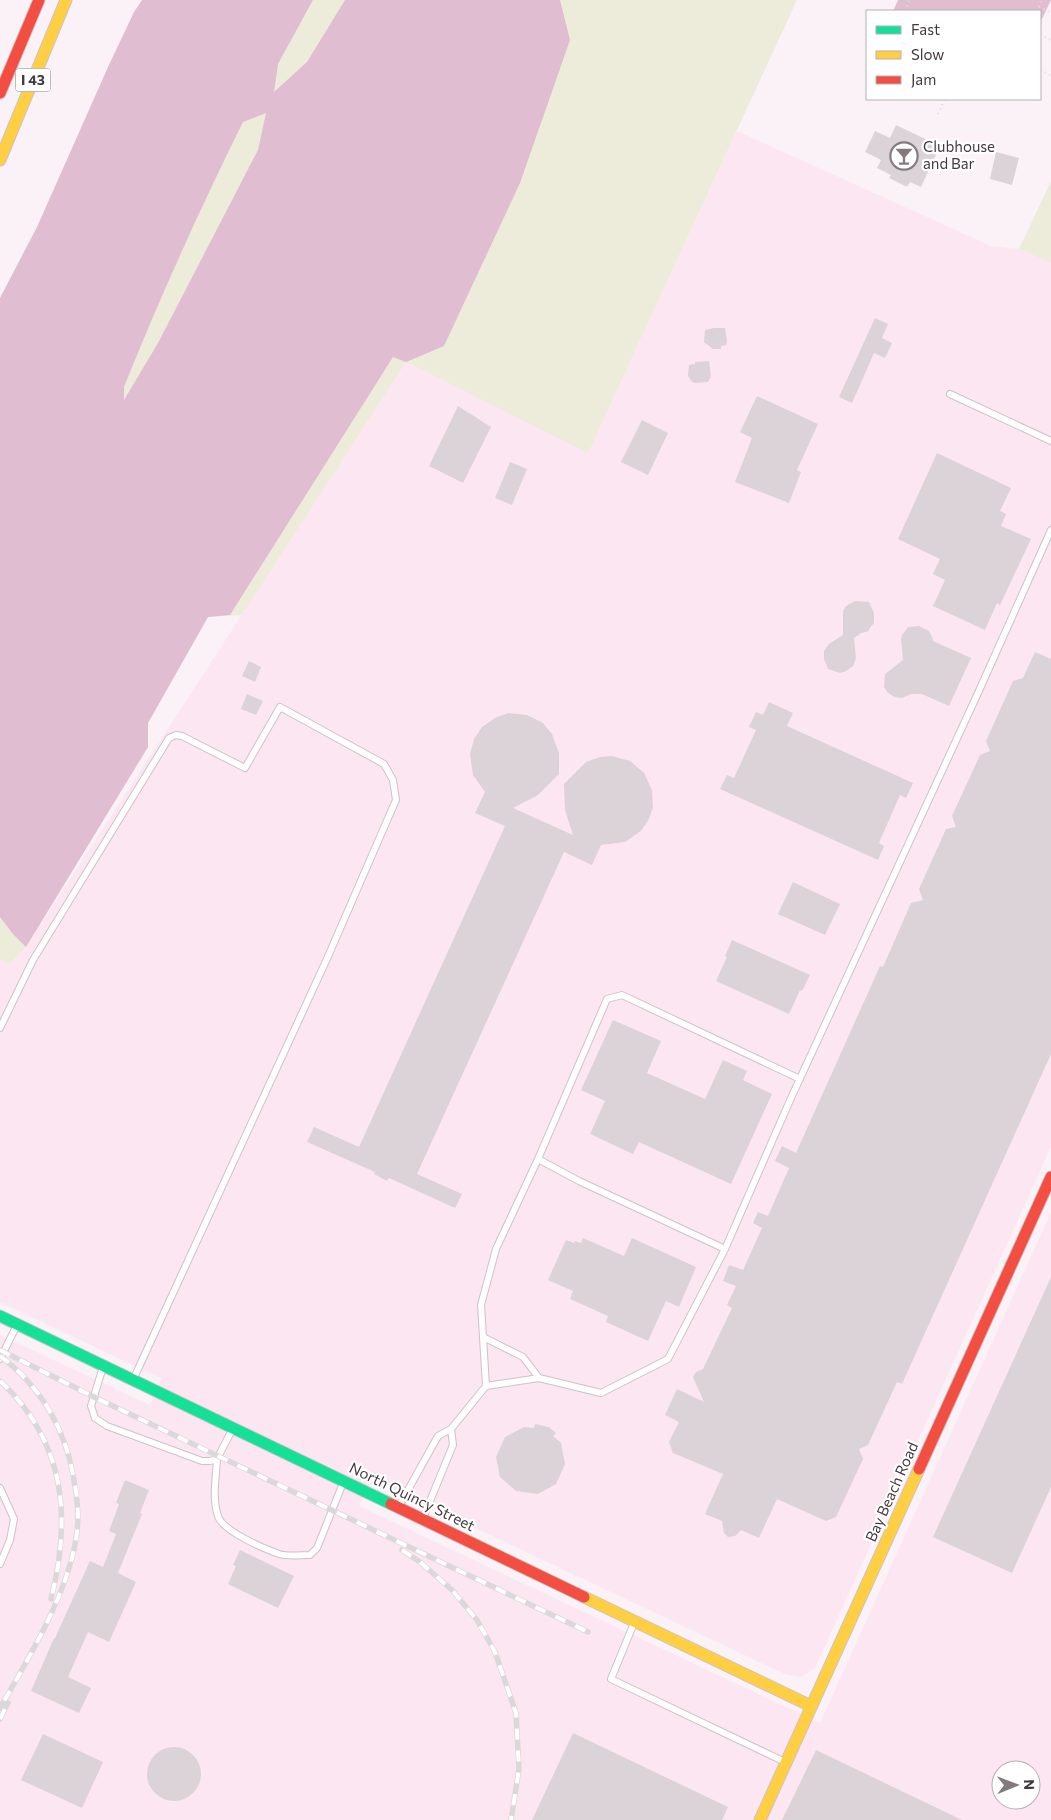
<svg xmlns="http://www.w3.org/2000/svg" width="1051" height="1820" viewBox="0 0 1051 1820" font-family="Commissioner,sans-serif">
  <style>
    .built { fill: #fce6f2; fill-rule: evenodd }
    .green { fill: #edecda }
    .water { fill: #e0bdd0; fill-rule: evenodd }
    .pier { fill: #faf2f7 }
    .building { fill: #dbd3d8 }
    .lines { fill: none; stroke-linecap: round; stroke-linejoin: round }
    .lane-casing { stroke: #ccc3c8; stroke-width: 8 }
    .fast-casing { stroke: #ccc3c8; stroke-width: 13 }
    .slow-casing { stroke: #ccc3c8; stroke-width: 13 }
    .jam-casing { stroke: #ccc3c8; stroke-width: 13 }
    .path { stroke: #dedbdd; stroke-width: 2.5; stroke-dasharray: 1 4; stroke-linecap: butt }
    .lane { stroke: #fefdfe; stroke-width: 6 }
    .fast { stroke: #16e098; stroke-width: 11 }
    .slow { stroke: #ffcf43; stroke-width: 11 }
    .jam { stroke: #f24e42; stroke-width: 11 }
    .rail-casing { stroke: #dbd8da; stroke-width: 5.5 }
    .rail { stroke: #fff; stroke-width: 4; stroke-dasharray: 11; stroke-linecap: butt }
    .labels { text-anchor: middle; stroke-width: 4.5; stroke-linejoin: round; paint-order: stroke }
    .shield { fill: #fff; stroke: #7b7579; stroke-width: 1 }
    .shield-label { font-size: 14px; font-weight: bold; fill: #433a3f }
    .poi-label { font-size: 15px; fill: #433a3f; stroke: #fff; text-anchor: start }
    .street-label { font-size: 15px; fill: #433a3f; stroke: #fff }
  </style>
  <rect width="100%" height="100%" fill="#faf2f7"/>
  <path class="built" d="M737,131L991,246L1019,249L1051,263V1147L815,1668L802,1677L787,1675L373,1480L359,1506L820,1723L1051,1212V1820H0V1335L150,1405L162,1379L0,1302V960L9,964L26,947L406,362L588,452ZM1001,1770H1031V1800H1001Z"/>
  <path class="green" d="M313,0H797L588,453L406,362L242,615L208,617L148,723V747L26,947L9,964L0,960V550L124,387L157,304L208,193L243,122L278,64Z
    M1051,181V263L1019,249Z"/>
  <path class="water" d="M142,0H313L278,64L274,92L307,62L345,0H560L570,40L520,183L444,346L406,362L393,357L230,615L208,617L148,723V747L26,947L13,934L0,917V298L37,227L108,67L134,12ZM266,113L258,150L158,343L124,400V387C160,297 200,209 243,122Z
    M898,0H1051L1040,23V11H893Z"/>
  <path class="pier" d="M943,99H999L991,104L978,106L952,105Z"/>
  <path class="building" d="M896,125L940,146L921,187L910,182L907,187L889,178L891,175L877,168L881,160L865,152L875,131L890,138Z
    M996,152L1019,158L1012,185L990,179Z
    M875,318L888,324L882,338L892,343L885,358L874,353L852,403L839,397Z
    M714,328H725L727,341L726,345L721,346V349H713L704,342L705,330Z
    M709,361L711,376L708,382L694,383L691,381L688,376L689,365L695,364V362Z
    M757,396L818,424L797,470L801,472L789,503L735,482L752,438L740,432Z
    M458,406L491,427L463,483L429,466Z
    M642,420L668,433L648,475L621,462Z
    M937,453L1011,488L1000,511L1006,514L1001,526L1031,539L1000,605L997,603L985,630L933,606L945,580L933,574L940,559L898,539Z
    M510,462L527,469L512,505L495,498Z
    M855,601L869,602L874,613V623L869,629V631L861,633L854,638L856,658L853,666L846,671L840,673L828,669L824,659V651L829,644L843,635V611L846,606Z
    M919,626L929,631L932,637L933,641L971,658L949,706L922,694H911L902,698L895,697L888,693L884,687L885,674L903,660L901,639L902,635L908,627Z
    M1035,652L1051,659V1054L902,1384L897,1382L868,1445L859,1449L863,1459L836,1517L826,1521L777,1499L759,1538L741,1530L735,1536L728,1537L724,1533L722,1521L705,1514L723,1474L673,1453L669,1442L679,1422L665,1415L677,1389L704,1402L693,1377L696,1372L703,1369L732,1308L727,1305L736,1286L723,1281L729,1265L743,1270L762,1228L753,1223L758,1212L768,1216L789,1168L775,1161L782,1146L796,1153L880,966L883,967L911,903L923,900L919,889L946,829L956,827L952,816L980,755L990,751L986,741L1013,681L1023,678Z
    M249,661L261,667L255,682L242,676Z
    M247,694L263,701L256,715L241,709Z
    M769,702L793,713L787,726L913,783L906,798L900,795L879,843L884,846L878,860L720,789L727,775L734,778L756,730L749,727L756,712L763,715Z
    M508,713L527,715L543,723L552,734L559,753V774L538,795L513,808L573,835L565,810L564,784L586,762L600,757L612,756L630,761L644,773L652,790L653,807L649,819L641,831L625,842L601,845L592,865L564,852L417,1174L462,1194L455,1208L389,1178L387,1181L374,1174L375,1172L307,1142L314,1127L359,1147L505,826L475,813L485,792L473,775L470,754L474,739L482,727L495,718Z
    M793,882L840,904L825,935L778,914Z
    M732,940L810,975L802,991L800,990L789,1014L716,981L727,957L725,956Z
    M613,1020L661,1041L647,1073L705,1099L723,1060L747,1071L743,1080L772,1094L731,1184L639,1142L633,1154L590,1134L605,1101L581,1090Z
    M583,1238L624,1256L632,1238L696,1267L679,1307L666,1301L648,1341L606,1322L608,1316L570,1299L573,1291L548,1280L566,1240L574,1243L575,1241L581,1243Z
    M1051,1277V1487L1012,1573L933,1537Z
    M535,1424L549,1427L556,1433L553,1436L561,1443L565,1464L556,1484L538,1494L516,1491L500,1477L496,1457L505,1437L524,1427L534,1428Z
    M125,1480L149,1490L140,1513L142,1514L118,1573L136,1582L109,1642L88,1632L68,1677L91,1688L79,1713L31,1691L54,1638H55L90,1561L103,1567L116,1534L109,1531L119,1504L116,1503Z
    M240,1550L294,1576L278,1608L228,1584L236,1566L233,1565Z
    M573,1733L728,1807L722,1820H532Z
    M43,1734L103,1762L82,1808L21,1780Z
    M147 1774a27 27 0 1 1 54 0a27 27 0 1 1-54 0Z
    M816,1750L962,1820H782Z"/>
  <g class="lines">
    <g class="lane-casing">
      <path id="lane" d="M950,394L1051,441
        M0,1028L33,960L169,738L176,735L182,736L245,768L280,707L384,764L393,780L396,800L326,961L133,1380
        M725,1249L579,1181L538,1159L607,999L622,995L800,1079
        M483,1337L523,1357L539,1378
        M0,1359L17,1325
        M103,1367L91,1406L95,1418L107,1426L202,1461H210L217,1459L232,1430
        M486,1386L481,1305L496,1249L538,1159
        M451,1429L486,1386L539,1378L601,1393L668,1359L725,1249L791,1098L978,693L1051,530
        M217,1459C216,1478 212,1498 218,1516C222,1531 265,1549 279,1554C289,1557 300,1555 310,1555L317,1548L343,1483
        M0,1488L14,1519L10,1540L0,1564
        M399,1506L438,1436L451,1429L453,1445L423,1518
        M634,1623L611,1679L785,1762"/>
    </g>
    <g class="fast-casing">
      <path id="fast" d="M0,1316L391,1504"/>
    </g>
    <g class="slow-casing">
      <path id="slow" d="M0,160L66,0
        M584,1597L811,1706
        M760,1820L919,1469"/>
    </g>
    <g class="jam-casing">
      <path id="jam" d="M0,93L39,0
        M919,1469L1051,1177
        M391,1504L584,1597"/>
    </g>
    <path class="path" d="M1039,7L1051,13
      M905,11L910,0
      M1036,11L1042,0
      M1040,35L1051,40
      M1040,70L1051,76
      M1036,99L1039,100
      M938,114L945,99"/>
    <use href="#lane" class="lane"/>
    <use href="#fast" class="fast"/>
    <use href="#slow" class="slow"/>
    <use href="#jam" class="jam"/>
    <g class="rail-casing">
      <path id="rail" d="M0,1350L94,1397L588,1632
        M0,1356C35,1382 57,1415 69,1457C75,1481 80,1507 77,1532C70,1590 29,1658 0,1708
        M0,1381C65,1441 72,1517 51,1599
        M402,1550L420,1562L452,1590L477,1620L495,1652L516,1713L519,1769L511,1820
        M0,1719L8,1703"/>
    </g>
    <use href="#rail" class="rail"/>
  </g>
  <defs>
    <g id="bar-ring" transform="scale(1.4375)"><circle r="9.5" fill="#fff" stroke="#837a7f" stroke-width="1.5"/><path d="M-6-5H6L.8 .8V4.5H3.5V6h-7V4.5H-.8V.8Z" fill="#837a7f"/></g>
  </defs>
  <g fill-rule="evenodd">
    <use href="#bar-ring" x="904" y="156"/>
  </g>
  <g class="labels">
    <rect class="shield" x="15.5" y="68.5" width="35" height="23" rx="4"/>
    <g class="shield-label">
      <text x="33" y="85">I 43</text>
    </g>
    <g class="poi-label">
      <text x="923" y="152">Clubhouse<tspan x="923" dy="17">and Bar</tspan></text>
    </g>
    <g class="street-label">
      <text transform="translate(892 1492) rotate(-66)" y="5">Bay Beach Road</text>
      <text transform="translate(412 1497) rotate(26)" y="5">North Quincy Street</text>
    </g>
  </g>
  <rect x="866" y="10" width="175" height="90" fill="#ffffff" stroke="#b4b0b2"/>
  <rect x="876" y="26" width="25" height="8" fill="#16e098" stroke="#b4b0b2"/>
  <text x="911" y="35" font-size="15" fill="#433a3f">Fast</text>
  <rect x="876" y="51" width="25" height="8" fill="#ffcf43" stroke="#b4b0b2"/>
  <text x="911" y="60" font-size="15" fill="#433a3f">Slow</text>
  <rect x="876" y="76" width="25" height="8" fill="#f24e42" stroke="#b4b0b2"/>
  <text x="911" y="85" font-size="15" fill="#433a3f">Jam</text>
  <g transform="translate(1016 1785) rotate(89)"><circle r="24" fill="#ffffff" stroke="#b4b0b2"/>
  <path d="M0-4L9 19L0 12L-9 19Z" fill="#837a7f"/>
  <text y="-8" font-size="14" font-weight="bold" text-anchor="middle" fill="#433a3f">N</text>
  </g>
</svg>
